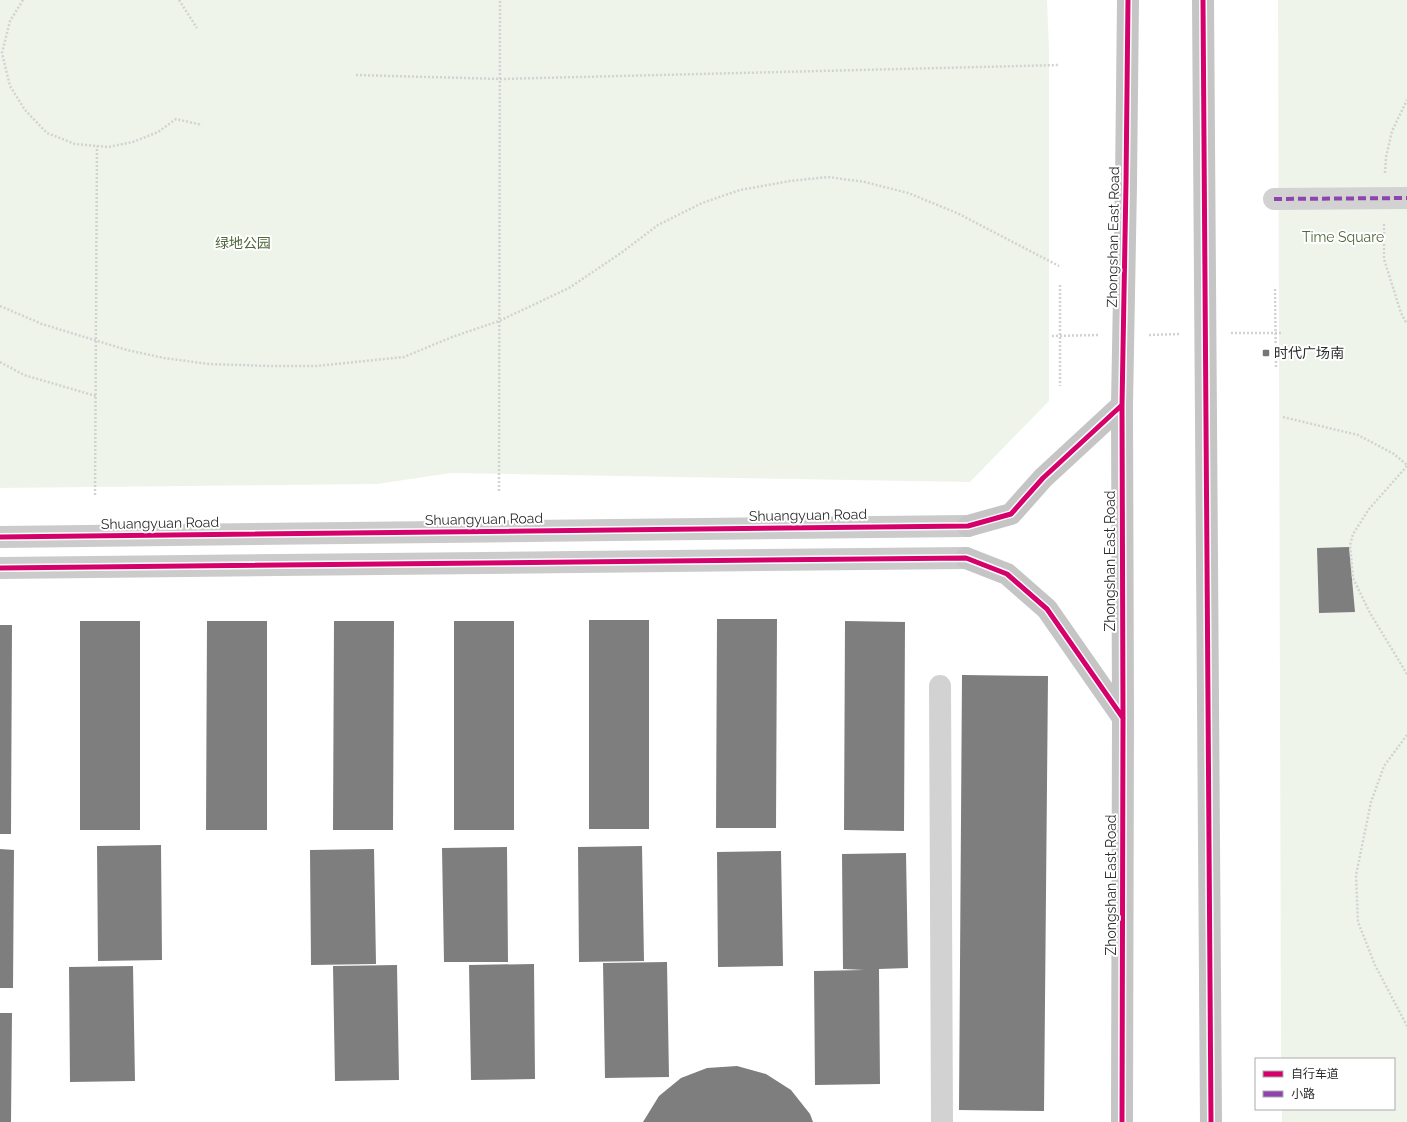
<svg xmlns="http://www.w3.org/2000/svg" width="1407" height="1122" viewBox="0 0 1407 1122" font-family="Raleway,'Noto Sans SC',sans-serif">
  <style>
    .green { fill: #eff4eb }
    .building { fill: #7e7e7e }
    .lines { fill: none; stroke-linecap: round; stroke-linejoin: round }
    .path { stroke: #d2d2d2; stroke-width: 2.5; stroke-dasharray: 2 2; stroke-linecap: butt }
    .street { stroke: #d2d2d2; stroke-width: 22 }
    .secondary { stroke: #cbcbcb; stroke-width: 22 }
    .primary { stroke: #c5c5c5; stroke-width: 22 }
    .quiet { stroke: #8e44ad; stroke-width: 4; stroke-dasharray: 8 4; stroke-linecap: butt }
    .cycleway-casing { stroke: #fff; stroke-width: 8 }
    .cycleway { stroke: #d6006c; stroke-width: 5 }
    .poi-dot { fill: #767676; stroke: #fff; stroke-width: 1.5 }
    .labels { text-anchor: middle; stroke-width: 4; stroke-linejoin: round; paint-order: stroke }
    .street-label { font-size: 14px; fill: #2d2d2d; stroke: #fff }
    .park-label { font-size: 14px; fill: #4e693a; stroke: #fff }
    .poi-label { font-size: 14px; fill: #2d2d2d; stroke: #fff; text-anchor: start }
  </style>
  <rect width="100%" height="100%" fill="#fff"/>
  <path class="green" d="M0,0H1047L1049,48V401L970,482L451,473L377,484L0,488Z
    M1278,0H1407V1122H1282V1109H1394V1059H1281Z"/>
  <path class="building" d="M1349,547L1355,612L1319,613L1317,548Z
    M717,619H777L776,828H716Z
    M589,620H649V829H589Z
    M80,621H140V830H80Z
    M207,621H267V830H206Z
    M334,621H394L393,830H333Z
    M454,621H514V830H454Z
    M845,621L905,622L904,831L844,830Z
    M0,625H12L11,834H0Z
    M962,675L1048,676L1044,1111L959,1110Z
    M161,845L162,960L98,961L97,846Z
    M642,846L644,961L579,962L578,847Z
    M507,847L508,962H444L442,848Z
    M0,849L14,850L13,988H0Z
    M374,849L376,964L311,965L310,850Z
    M781,851L783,966L718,967L717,852Z
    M906,853L908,968L879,969L880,1084L815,1085L814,971L864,970L843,969L842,854Z
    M667,962L669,1077L605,1078L603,963Z
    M534,964L535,1079L471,1080L469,965Z
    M397,965L399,1080L335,1081L333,966Z
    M133,966L135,1081L70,1082L69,967Z
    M0,1013H12L11,1122H0Z
    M737,1066L766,1074L791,1090L810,1114L813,1122H643L659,1096L681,1078L707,1068Z"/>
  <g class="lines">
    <path class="path" d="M23,0L10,21L2,53L10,86L25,110L47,133L75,144L108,147L133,142L158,132L176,119L202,125
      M179,0L197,28
      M356,75L501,79L1059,65
      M1385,173L1386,157L1392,131L1407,100
      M1384,224V259L1401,313L1407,324
      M1060,285V386
      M1275,289L1276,369
      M0,306L42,324L127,350L164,358L209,364L270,366H316L404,357L452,337L499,321L569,288L621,253L658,225L702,203L740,190L790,181L828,177L865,182L908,193L957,213L1059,266
      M1231,333H1282
      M1149,335L1180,334
      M1052,336L1098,335
      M0,362L24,375L96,396
      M1283,417L1358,435L1394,454L1407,465
      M1407,466L1369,509L1353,534L1350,545L1353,578L1370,613L1407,674
      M499,491L500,0
      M95,495L97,146
      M1407,735L1384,766L1371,802L1356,875L1358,922L1375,965L1407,1026"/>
    <path class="street" d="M1274,199L1407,198
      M940,686L942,1122"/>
    <path class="secondary" d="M0,537L968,526
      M0,568L966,558"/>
    <path class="primary" d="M1203,0L1211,1122
      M968,526L1011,514L1043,478L1122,405
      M966,558L1007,574L1047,609L1123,718
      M1122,1122L1123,718L1122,405L1126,183L1128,0"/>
    <path class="quiet" d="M1274,199L1407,198"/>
    <g class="cycleway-casing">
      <path id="cycleway" d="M1203,0L1211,1122
        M0,537L968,526L1011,514L1043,478L1122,405
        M0,568L966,558L1007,574L1047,609L1123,718
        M1122,1122L1123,718L1122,405L1126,183L1128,0"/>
    </g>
    <use href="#cycleway" class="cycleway"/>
  </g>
  <rect class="poi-dot" x="1262" y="349" width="8" height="8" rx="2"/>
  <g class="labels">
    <g class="street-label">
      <text transform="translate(1113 237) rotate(-89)" y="5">Zhongshan East Road</text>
      <text transform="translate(808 515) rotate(-1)" y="5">Shuangyuan Road</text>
      <text transform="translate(484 519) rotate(-1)" y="5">Shuangyuan Road</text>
      <text transform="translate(160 523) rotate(-1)" y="5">Shuangyuan Road</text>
      <text transform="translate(1110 561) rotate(-90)" y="5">Zhongshan East Road</text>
      <text transform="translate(1111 885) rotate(-90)" y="5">Zhongshan East Road</text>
    </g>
    <g class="park-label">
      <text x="1343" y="242">Time Square</text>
      <text x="243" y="248">绿地公园</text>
    </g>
    <g class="poi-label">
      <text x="1274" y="358">时代广场南</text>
    </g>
  </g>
  <rect x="1255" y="1058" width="140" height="52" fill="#ffffff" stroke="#ababab"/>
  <rect x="1263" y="1071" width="20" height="6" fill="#d6006c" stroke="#ababab"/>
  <text x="1291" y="1078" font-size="12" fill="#2d2d2d">自行车道</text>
  <rect x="1263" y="1091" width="20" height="6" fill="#8e44ad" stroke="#ababab"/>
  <text x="1291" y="1098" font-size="12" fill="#2d2d2d">小路</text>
</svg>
